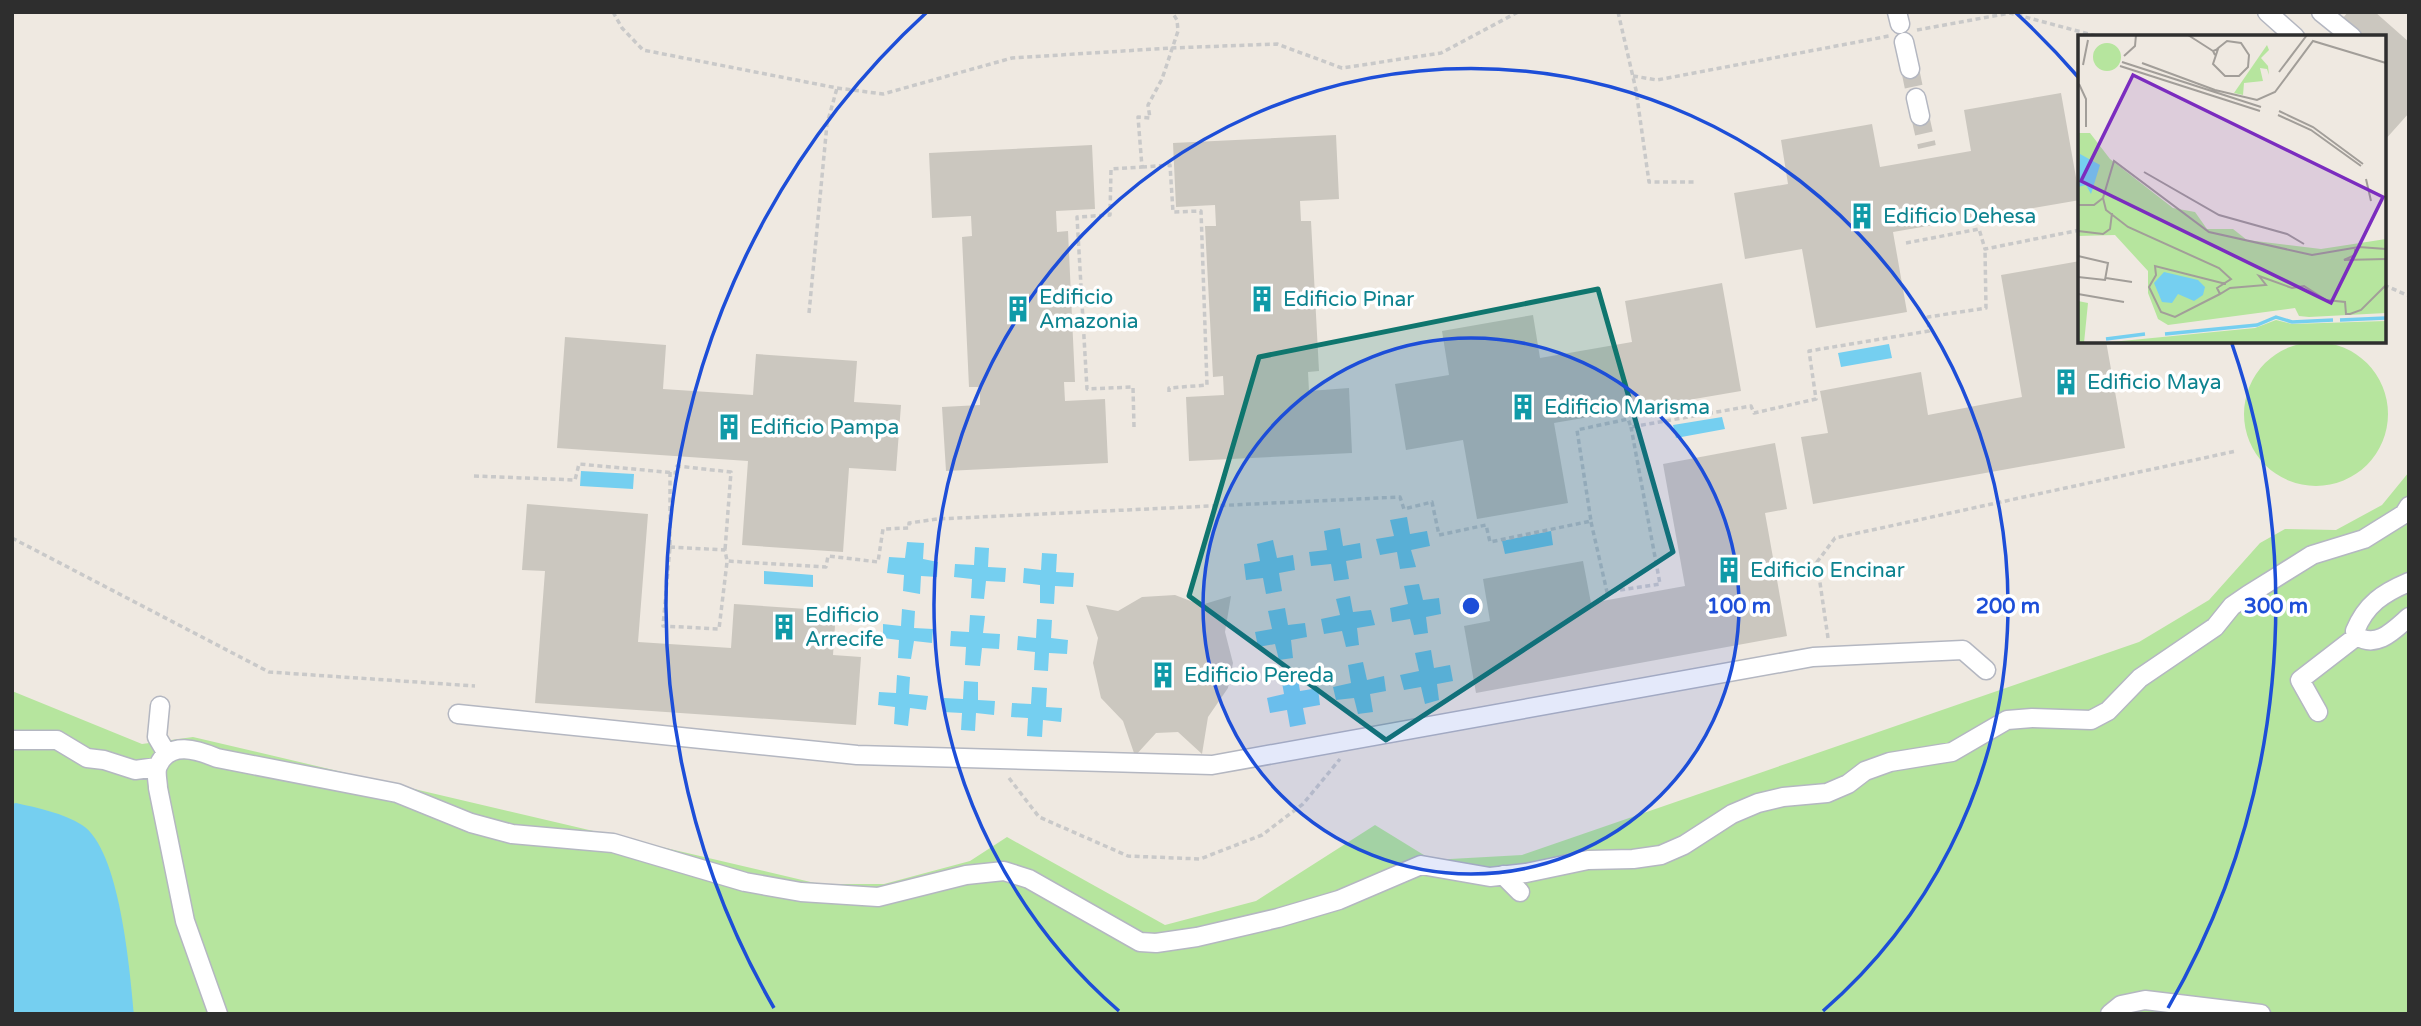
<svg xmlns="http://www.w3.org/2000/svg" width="2421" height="1026" viewBox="0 0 2421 1026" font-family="'Varela Round',sans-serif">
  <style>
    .green { fill: #b6e59e }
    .water { fill: #75cff0 }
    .building { fill: #cbc7bf }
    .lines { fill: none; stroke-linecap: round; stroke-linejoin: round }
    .minor-tunnel { stroke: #c8c4bd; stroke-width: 18; stroke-dasharray: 18 9; stroke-linecap: butt }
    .minor-casing { stroke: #b4b7c1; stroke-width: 21 }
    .path { stroke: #c9c9c9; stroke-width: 3.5; stroke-dasharray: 5 3.5; stroke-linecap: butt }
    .minor { stroke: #fff; stroke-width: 18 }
    .marked { fill: #0f766e; fill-opacity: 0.2; stroke: #0f766e; stroke-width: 5; stroke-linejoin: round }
    .ring { fill: none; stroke: #1d4ed8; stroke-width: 3.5 }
    .labels { text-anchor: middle; stroke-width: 7; stroke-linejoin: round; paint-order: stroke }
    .culture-label { font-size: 21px; fill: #0d838f; stroke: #fff; text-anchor: start }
    .inset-river { fill: none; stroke: #75cff0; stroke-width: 3.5 }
    .inset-road { fill: none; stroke: #a29e99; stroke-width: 2 }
    .view { fill: #7b2cbf; fill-opacity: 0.15; stroke: #7b2cbf; stroke-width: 3.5 }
    .inset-edge { fill: none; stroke: #2e2e2e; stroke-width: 3.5 }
    .centre { fill: #1d4ed8; stroke: #fff; stroke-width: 3.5 }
    .ring-label { font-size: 21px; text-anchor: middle; font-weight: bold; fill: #1d4ed8; stroke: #fff; stroke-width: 7; stroke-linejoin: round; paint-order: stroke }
  </style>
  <rect width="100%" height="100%" fill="#efe9e1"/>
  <path class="green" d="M2244 414a72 72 0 1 1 144 0a72 72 0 1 1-144 0Z
    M2409,472V1014H12V691L142,744L193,737L819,884H884L970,861L1007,837L1165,925L1256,901L1375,825L1432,860L1522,855L2139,642L2209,600L2260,543L2285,529L2336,530L2382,505Z"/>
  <path class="water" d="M1889,344L1892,358L1841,367L1838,353Z
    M1722,417L1725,429L1676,438L1673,425Z
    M581,471L634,474L633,489L580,486Z
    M1407,517L1410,534L1427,531L1430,546L1411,550L1416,567L1400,569L1397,552L1380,555L1376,539L1394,536L1390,520Z
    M1340,528L1343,546L1360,543L1362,558L1346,561L1349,579L1334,581L1331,564L1311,566L1309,552L1327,550L1324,531Z
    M1551,531L1553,545L1505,554L1502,541Z
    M1273,540L1277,558L1293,555L1295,570L1279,573L1282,591L1266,594L1263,578L1246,580L1244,564L1260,561L1257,544Z
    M907,542L924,543L923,559L938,562L937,577L921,576L920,594L903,591L904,575L887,573L889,557L905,558Z
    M975,547L989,548L988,567L1006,568L1005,582L986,581L984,599L971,598L972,579L954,577L955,564L974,565Z
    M1042,553L1057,554L1056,572L1074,573L1073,587L1055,586L1054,604L1040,603V585L1023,583L1024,568L1041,570Z
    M764,571L813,575V587L764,584Z
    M1419,584L1423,600L1439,598L1441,614L1426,617L1428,633L1414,635L1410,619L1392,622L1390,608L1408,604L1404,586Z
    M1350,596L1353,612L1371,610L1375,625L1357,628L1359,645L1346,647L1342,631L1324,634L1321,619L1340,615L1336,599Z
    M1285,608L1288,625L1305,623L1307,637L1291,640L1293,658L1279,660L1275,644L1258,647L1255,632L1272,629L1268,611Z
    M902,609L915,611L914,628L933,629L932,643L914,641L911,659L898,658L899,640L883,638V624L901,626Z
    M970,615L985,616L983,633L1000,634L999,649L982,648L980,666L965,665L966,647L950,646L951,631L969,632Z
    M1037,619L1052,620L1051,638L1068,640L1067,654L1049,653L1048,671L1034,670L1035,652L1017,650L1018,636L1036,638Z
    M1431,650L1434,668L1450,665L1453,681L1437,684L1439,700L1425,704L1421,687L1404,690L1400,675L1419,671L1415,653Z
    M1363,662L1367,680L1384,676L1386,691L1370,694L1373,712L1358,714L1354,698L1336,700L1333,687L1351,683L1348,665Z
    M1297,674L1300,691L1318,688L1320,705L1303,708L1306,724L1290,727L1287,710L1270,713L1267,698L1284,694L1281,677Z
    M897,675L910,677L909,694L928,696L926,710L910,708L908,726L894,724L895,707L878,705L879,692L896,693Z
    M964,681L978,682V700L995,701L994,715L976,713L975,731L961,730L962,713L943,712L944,698L963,699Z
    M1032,687L1047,688L1046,707L1062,708L1061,722L1043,720L1042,737L1027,736L1028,718L1011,717L1012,703L1031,704Z
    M16,803C38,808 63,813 82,825C120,849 130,971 134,1014H12V804Z"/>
  <path class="building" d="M2348,12H2375L2409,42V113L2384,141V37H2327Z
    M2061,93L2080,200L1893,232L1907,312L1816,328L1802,249L1745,259L1734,193L1788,184L1781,140L1872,124L1880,167L1971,151L1964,110Z
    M1336,135L1339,199L1300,201L1301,221H1311L1319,371L1308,372L1309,391L1349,388L1352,453L1189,461L1186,397L1224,395L1223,376L1213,377L1205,226H1216L1215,205L1176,207L1173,143Z
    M1092,145L1095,209L1056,211L1057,232L1068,231L1075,382H1064L1065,401L1105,399L1108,463L946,471L942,407L980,405V387H969L962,237L972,236L971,216L932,218L929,153Z
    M2080,261V341H2106L2125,448L1813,504L1801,437L1828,433L1820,391L1921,372L1928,415L2022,397L2001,275Z
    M1722,283L1741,391L1554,423L1568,503L1477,519L1463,440L1406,450L1395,384L1449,375L1442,331L1533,315L1540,358L1632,342L1625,301Z
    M565,337L666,345L663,389L753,395L756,354L857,361L854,402L901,405L896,471L849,468L843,552L742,545L748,461L557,448Z
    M1775,443L1787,509L1765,513L1787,636L1476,693L1464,626L1490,621L1483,579L1583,561L1591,603L1685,586L1663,464Z
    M527,504L648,514L638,642L731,648L734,604L836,611L833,655L861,657L856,725L535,703L545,571L522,570Z
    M1175,595L1201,605L1231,596L1225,632L1233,663L1228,688L1208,717L1202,754L1178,732L1156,733L1135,756L1123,721L1101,698L1093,663L1098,638L1086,605L1118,611L1142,597Z"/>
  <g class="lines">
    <path class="minor-tunnel" d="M1910,69L1916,98
      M1920,116L1927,147"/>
    <g class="minor-casing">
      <path id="minor" d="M1897,12L1900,24
        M2267,12L2295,37
        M2321,12L2352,37
        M1904,42L1910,69
        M1916,98L1920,116
        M2409,582C2383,593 2366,604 2355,631L2357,636C2377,649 2394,630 2409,617
        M160,706L157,737L167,754
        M2318,712L2300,680L2357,636
        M458,714L857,755L1212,765L1813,657L1963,650L1986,670
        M12,740H57L87,758L104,760L135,770L157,767
        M1503,875L1520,892
        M218,1014L185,921L158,788C158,782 155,772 158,766C169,740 198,750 217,758L397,793L471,823L512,834L613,843L745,882L801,892L878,897L966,875L1004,871L1029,879L1140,942L1156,943L1197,937L1278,918L1339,900L1421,865L1490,877L1526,873L1588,860L1633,859L1661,855L1684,845L1732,814L1758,803L1783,797L1827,793L1848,784L1865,771L1890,762L1952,752L2007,720L2032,718L2091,720L2108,711L2140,678L2215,627L2232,606L2248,595L2312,555L2364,539L2404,514L2409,506
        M2110,1014L2121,1005L2145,1000L2261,1014"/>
    </g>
    <path class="path" d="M613,12L622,28L643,50L837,88L883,94L1012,58L1171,48L1277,44L1342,68L1441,53L1518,12
      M1618,12L1636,90L1649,182H1694
      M1917,30L2010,13L2100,37
      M1633,76L1657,80L1889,36
      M1142,167L1170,165L1173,212L1201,211L1207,385L1169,388V395
      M1906,243L1979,229L1985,249L2080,230
      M2384,285L2409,296
      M809,313L827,124L837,88
      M1134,427L1133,387L1087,389L1077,217L1110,215L1111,169L1142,167L1138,117L1150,118L1148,105L1162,79L1178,31L1177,20L1172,12
      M670,472V547L663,626L719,629L727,562
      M474,476L575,480L579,464L676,473L677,466L731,472L725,550
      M1591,522L1607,592L1660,584L1631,427
      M12,538L269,672L475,686
      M670,547L725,550L727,561L826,567L828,556L878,562L883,529L909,528V523L937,519L1400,497L1404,509L1432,502L1439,535L1486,525L1490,542L1591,521L1577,430L1628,419L1631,427L1751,406L1754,413L1816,399L1809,351L1929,331L1928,317L1986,308L1985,249
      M1828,638L1817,562L1835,538L2236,451
      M1009,778L1039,817L1128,856L1200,859L1262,835L1303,804L1340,759"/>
    <use href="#minor" class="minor"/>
  </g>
  <path class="marked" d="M1598,289L1673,552L1386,740L1189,596L1259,357Z"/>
  <circle cx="1471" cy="606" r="268" fill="#1d4ed8" fill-opacity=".12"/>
  <g class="ring">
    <circle cx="1471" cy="606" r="268"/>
    <path d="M1119 1011A537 537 0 1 1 1823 1011"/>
    <path d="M774 1008A805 805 0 0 1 927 12M2015 12A805 805 0 0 1 2079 78M2232 344A805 805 0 0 1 2168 1008"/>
  </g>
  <defs>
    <g id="building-bare" transform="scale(2.1)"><path d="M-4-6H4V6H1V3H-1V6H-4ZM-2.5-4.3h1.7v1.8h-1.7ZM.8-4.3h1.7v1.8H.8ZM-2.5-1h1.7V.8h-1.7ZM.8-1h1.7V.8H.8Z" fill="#0f9aa8" stroke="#fff" stroke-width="2.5" paint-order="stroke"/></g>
  </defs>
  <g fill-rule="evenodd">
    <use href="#building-bare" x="1862" y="216"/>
    <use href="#building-bare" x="1262" y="299"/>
    <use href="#building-bare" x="1018" y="309"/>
    <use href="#building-bare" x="2066" y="382"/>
    <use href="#building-bare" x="1523" y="407"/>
    <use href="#building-bare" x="729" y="427"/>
    <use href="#building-bare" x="1729" y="570"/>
    <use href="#building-bare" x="784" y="627"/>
    <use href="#building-bare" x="1163" y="675"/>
  </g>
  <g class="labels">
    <g class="culture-label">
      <text x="1883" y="223">Edificio Dehesa</text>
      <text x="1039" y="304">Edificio<tspan x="1039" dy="24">Amazonia</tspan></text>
      <text x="1283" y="306">Edificio Pinar</text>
      <text x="2087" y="389">Edificio Maya</text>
      <text x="1544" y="414">Edificio Marisma</text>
      <text x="750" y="434">Edificio Pampa</text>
      <text x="1750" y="577">Edificio Encinar</text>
      <text x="805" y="622">Edificio<tspan x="805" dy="24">Arrecife</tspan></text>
      <text x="1184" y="682">Edificio Pereda</text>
    </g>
  </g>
  <g transform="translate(2078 35)">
    <rect width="308" height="308" fill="#efe9e1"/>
    <path d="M15 22a14 14 0 1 1 28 0a14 14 0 1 1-28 0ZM189,10L191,15L183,23L190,31L191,40L189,34L182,33L185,46L166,48L165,60L156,58ZM0,98H12L32,124L95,173L117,177L129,194H155L169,205L243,214L308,204V278L231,282L221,281L217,273L90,290L80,284L70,258V236L37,200L0,201ZM0,266L10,268L6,308H0ZM198,285L214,289L308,286V308H23L177,293Z" fill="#b6e59e"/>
    <path d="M2,119L22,130L13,159L8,150L0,152ZM86,237L120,245L127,252L125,260L116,266L100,259L94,268L84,267L76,248Z" fill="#75cff0"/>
    <path class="inset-river" d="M262,285L308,283M87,299L179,290L198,282L214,287L255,285M28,304L67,299"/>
    <path class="inset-road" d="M110,0L135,16M137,20L135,16L140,14L135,29L147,41H161L170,32L171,20L163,8L149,6L139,14M46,21L57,11L58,0M44,27L183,72M64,28L137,55L179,65L197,57L235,6L308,28M5,30L10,5M42,31L182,76M201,37L229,0M1,49L8,64V92M201,76L235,92L285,129M200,80L233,95L283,131M66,137L141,180L209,199L226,209M288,144L293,166M25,163L36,126L131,197L234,220L281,212L308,214M0,170H16L25,163L28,175L50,192L141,233L153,244L139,253L142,259L152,253L188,250L181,241L214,253L226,251L248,265L267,267L268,279H272L283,275L308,250M0,196L25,199L32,194L34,178M277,214V220L266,225L308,224M0,221L30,228L27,245L0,242M28,243L54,247M0,259L46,267M142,259L97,282L83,277L71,252L78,240L77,231L148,249"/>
    <path class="view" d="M55,40L305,162L253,268L3,146Z"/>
    <rect width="308" height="308" class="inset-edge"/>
  </g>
  <circle cx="1471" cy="606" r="10" class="centre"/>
  <g class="ring-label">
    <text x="1739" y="613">100 m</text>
    <text x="2008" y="613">200 m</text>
    <text x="2276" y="613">300 m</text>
  </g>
  <rect width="2421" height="1026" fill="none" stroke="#2e2e2e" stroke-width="28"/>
</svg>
